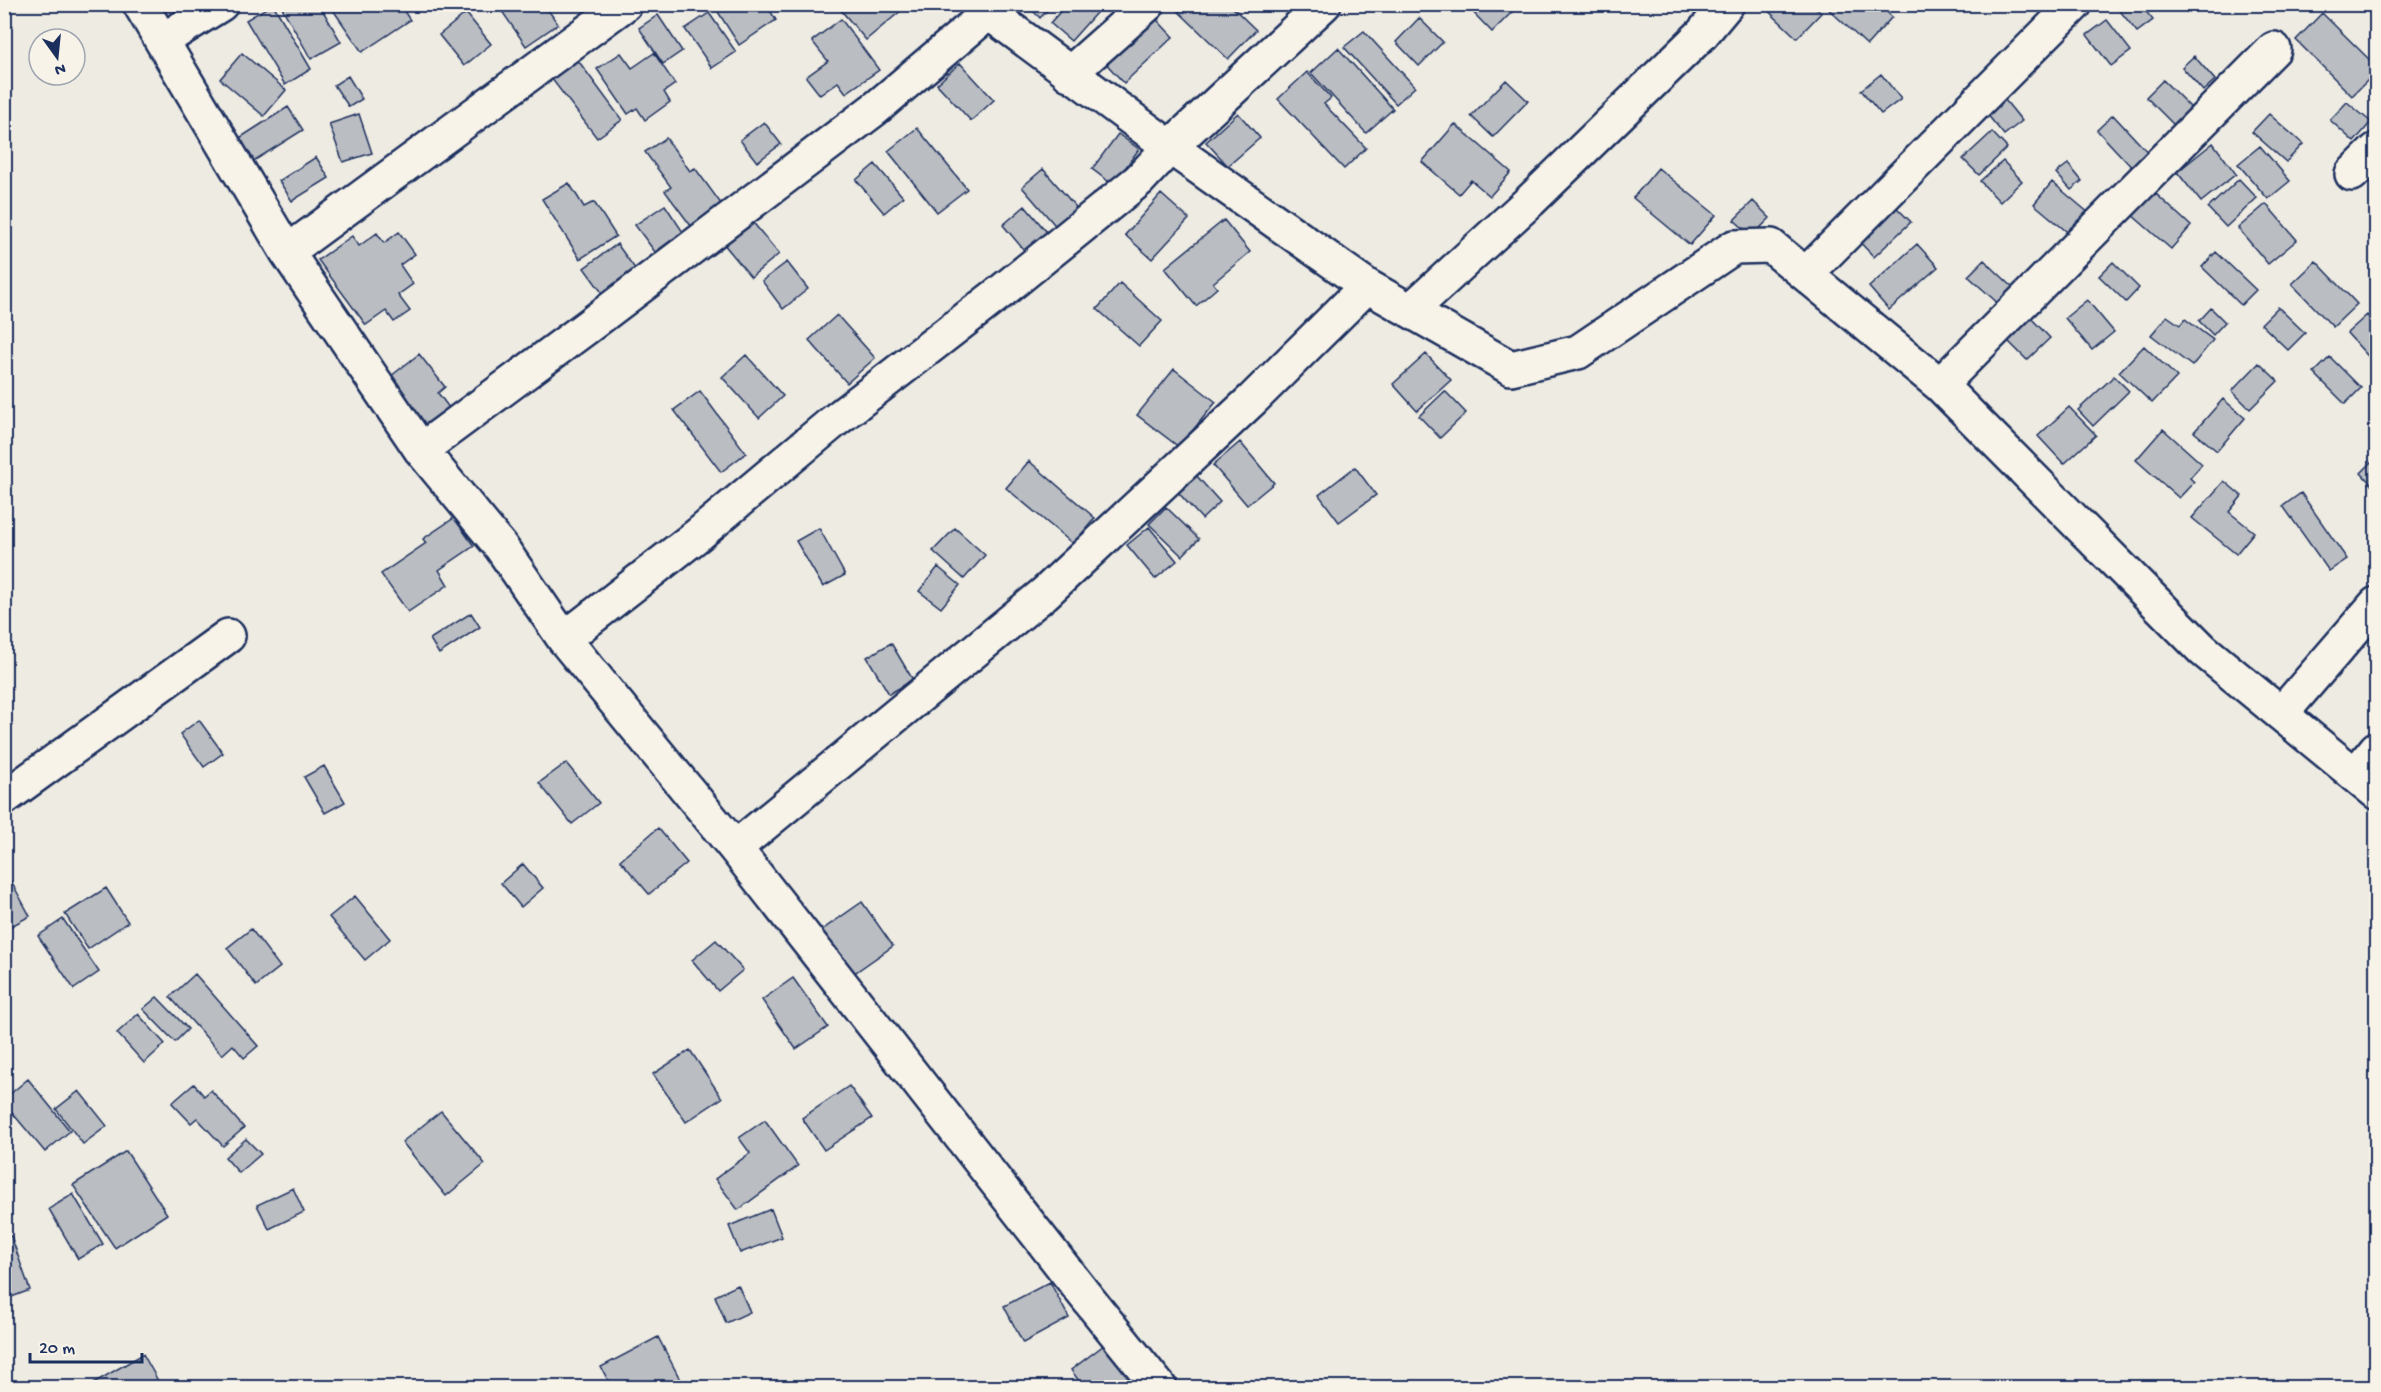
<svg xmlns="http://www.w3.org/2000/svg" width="2381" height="1392" viewBox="0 0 2381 1392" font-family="'Gochi Hand',sans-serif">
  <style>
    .building { fill: #babdc2; stroke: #1b2f5e; stroke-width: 1.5 }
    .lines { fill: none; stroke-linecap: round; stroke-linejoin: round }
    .minor-casing { stroke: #1b2f5e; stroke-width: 38 }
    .minor { stroke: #f7f3e8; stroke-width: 33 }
  </style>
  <rect width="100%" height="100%" fill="#eeebe2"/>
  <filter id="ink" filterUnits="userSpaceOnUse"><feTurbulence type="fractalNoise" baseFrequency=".0167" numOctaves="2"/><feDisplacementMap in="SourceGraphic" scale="12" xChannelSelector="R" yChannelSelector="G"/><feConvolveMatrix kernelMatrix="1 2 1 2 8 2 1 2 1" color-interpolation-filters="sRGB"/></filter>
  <g filter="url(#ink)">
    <path class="building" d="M273,4L311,69L285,85L246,20Z
      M280,4H319L341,42L311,59Z
      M329,4H399L410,20L362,52Z
      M497,4H544L558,24L526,46Z
      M713,4H766L776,20L739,45Z
      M846,4H909L866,40L840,9Z
      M1026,4H1053L1040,18Z
      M1067,4H1104L1071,41L1050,23Z
      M1184,4H1229L1256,30L1228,59L1178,11Z
      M1465,4H1520L1492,32Z
      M1761,4H1812L1821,13L1797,38Z
      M1823,4H1879L1892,17L1867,45Z
      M2119,4H2140L2153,20L2137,32L2116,6Z
      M1147,9L1173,37L1124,83L1098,55Z
      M466,13L491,44L464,66L439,35Z
      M709,13L736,52L712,68L685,29Z
      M2322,13L2376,66V72L2352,96L2296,40Z
      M658,15L682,51L663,64L639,28Z
      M1419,18L1443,42L1419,66L1396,42Z
      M841,19L879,70L846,93L838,82L820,95L806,77L828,61L812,41Z
      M2107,20L2131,51L2111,66L2087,35Z
      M1364,31L1415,87L1396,104L1344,47Z
      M1338,48L1393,109L1366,133L1311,73Z
      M242,53L286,90L264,116L220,79Z
      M621,53L632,68L654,53L675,84L664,92L670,102L645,120L637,108L628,114L597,69Z
      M2194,56L2215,80L2203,91L2182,67Z
      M577,59L622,120L597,138L551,78Z
      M960,63L994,100L971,121L937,84Z
      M1307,72L1331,98L1324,104L1366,148L1344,169L1278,99Z
      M1881,74L1901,99L1881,114L1861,90Z
      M348,76L362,99L349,107L334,85Z
      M1506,80L1528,101L1493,137L1471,116Z
      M2163,80L2191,108L2174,125L2146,97Z
      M2005,100L2022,121L2004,135L1987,114Z
      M2347,102L2371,122L2354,142L2330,120Z
      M288,107L303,130L252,162L238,139Z
      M1238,113L1260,138L1228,166L1206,142Z
      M359,114L372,153L343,162L329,124Z
      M2269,114L2303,144L2286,162L2252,132Z
      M2113,115L2153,158L2137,173L2097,130Z
      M764,122L781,144L757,162L740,140Z
      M1455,124L1511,172L1490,196L1471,180L1459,194L1422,162Z
      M917,128L967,189L937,212L888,151Z
      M1992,132L2007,148L1979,175L1963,159Z
      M1118,134L1139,149L1113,185L1092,169Z
      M666,138L690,171L695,168L722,205L691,226L665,191L671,187L645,152Z
      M2213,143L2236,174L2201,202L2177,172Z
      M2260,146L2290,181L2268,199L2238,164Z
      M316,157L329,178L292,201L279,181Z
      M2003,161L2022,181L2000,202L1980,181Z
      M875,164L903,197L884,213L856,180Z
      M2068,164L2082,181L2071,190L2056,173Z
      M1658,168L1716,215L1690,245L1633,198Z
      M1043,169L1081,213L1060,231L1022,187Z
      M2239,179L2257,198L2226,227L2208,208Z
      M2052,182L2096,219L2078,241L2034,204Z
      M569,183L584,207L594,202L616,236L580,259L542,199Z
      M2154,192L2191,226L2171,249L2132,215Z
      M1161,194L1189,219L1152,259L1125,235Z
      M1753,201L1770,218L1752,236L1734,220Z
      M1890,201L1911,222L1874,257L1854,236Z
      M2266,204L2297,240L2268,264L2238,228Z
      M665,205L683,232L655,252L635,225Z
      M1025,206L1051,237L1028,255L1003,225Z
      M751,220L779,254L751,277L723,243Z
      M1224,220L1250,252L1213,283L1217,288L1196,306L1165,268Z
      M399,232L415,254L400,265L413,284L398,295L410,311L394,322L386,311L366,325L318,260L352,236L359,246L377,233L384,243Z
      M617,244L636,270L603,294L584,268Z
      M1917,244L1938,267L1889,310L1869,287Z
      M2216,252L2256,290L2241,305L2202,267Z
      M1984,260L2017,291L2002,307L1968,276Z
      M2316,261L2357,304L2333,327L2292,284Z
      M787,262L808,289L783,309L762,281Z
      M2113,262L2139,288L2126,302L2099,276Z
      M1120,283L1162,321L1139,346L1097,309Z
      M2087,300L2114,332L2092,350L2065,318Z
      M2278,307L2305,333L2288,350L2261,324Z
      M2211,308L2225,322L2213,335L2199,321Z
      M837,315L875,358L847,383L809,340Z
      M2367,315L2376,325V365L2347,333Z
      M2167,316L2180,325L2185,319L2213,340L2192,366L2151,335Z
      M2030,317L2050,338L2027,360L2007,340Z
      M2144,346L2177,377L2152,403L2119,372Z
      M419,354L445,387L438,393L453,413L427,432L386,380Z
      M1426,354L1451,380L1417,411L1393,384Z
      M746,355L783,396L759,418L722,377Z
      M2330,357L2361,388L2345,404L2314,373Z
      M2259,363L2278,381L2250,409L2232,391Z
      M1174,369L1216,402L1179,447L1137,415Z
      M2114,376L2129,391L2093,426L2078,410Z
      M700,391L746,453L721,472L674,410Z
      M1445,391L1466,413L1440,438L1419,416Z
      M2223,399L2245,418L2217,451L2194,432Z
      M2069,407L2096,435L2064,464L2038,436Z
      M2163,429L2202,464L2190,478L2194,482L2179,498L2136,460Z
      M1240,442L1274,483L1247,505L1213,465Z
      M2376,458V489L2361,473Z
      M1029,461L1095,518L1073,544L1006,488Z
      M1355,467L1376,495L1339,522L1319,495Z
      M1195,474L1220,502L1202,519L1176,490Z
      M2224,481L2242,496L2229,512L2254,532L2236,554L2192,518Z
      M2301,493L2347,559L2329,571L2283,506Z
      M1166,507L1199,539L1182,556L1149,524Z
      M454,518L474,546L439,570L448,585L408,612L381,574L426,543L423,539Z
      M1149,527L1177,561L1155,579L1127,545Z
      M819,528L845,575L823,587L796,541Z
      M955,528L985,555L964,579L933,551Z
      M938,567L960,585L941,608L919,591Z
      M471,613L480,627L439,654L430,639Z
      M891,643L913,680L889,694L867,657Z
      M199,720L223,753L204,767L180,734Z
      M566,763L599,803L572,824L539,783Z
      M324,766L345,802L325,813L304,777Z
      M658,828L687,863L649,894L620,860Z
      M523,864L543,888L521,907L501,883Z
      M11,881L30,916L4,930V884Z
      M106,888L128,922L88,949L65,914Z
      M355,896L390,939L365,960L329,917Z
      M862,902L893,946L853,974L822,930Z
      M63,919L99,972L74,989L38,936Z
      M251,929L280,967L256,986L227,948Z
      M716,940L743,970L718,991L692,960Z
      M195,974L258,1046L244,1058L233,1045L222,1055L170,997Z
      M793,978L828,1027L796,1049L762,1000Z
      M157,997L188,1029L175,1042L143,1009Z
      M138,1014L165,1044L144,1063L117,1033Z
      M690,1050L722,1098L686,1122L653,1074Z
      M28,1079L70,1131L45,1152L4,1103V1099Z
      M194,1084L204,1096L211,1090L244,1128L223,1146L197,1118L191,1123L172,1103Z
      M849,1086L872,1118L824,1150L802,1118Z
      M79,1091L107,1126L83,1144L56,1109Z
      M441,1111L485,1164L446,1196L402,1142Z
      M765,1120L798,1166L738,1210L715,1179L750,1153L739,1138Z
      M246,1139L261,1154L239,1173L225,1157Z
      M126,1151L167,1214L115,1248L73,1185Z
      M293,1188L304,1212L269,1229L257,1205Z
      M73,1194L103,1244L78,1259L49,1209Z
      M771,1209L782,1237L740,1253L729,1226Z
      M11,1236L30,1290L4,1300V1238Z
      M1050,1282L1069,1318L1023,1343L1004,1306Z
      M738,1285L750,1312L726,1323L715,1296Z
      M658,1337L682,1383L673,1388H612L601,1367Z
      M1104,1345L1137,1388H1084L1071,1370Z
      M143,1354L162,1388H85Z"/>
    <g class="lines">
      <g class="minor-casing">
        <path id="minor" d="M140,4L287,252L421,450L501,547L564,639L735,848L1084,1294L1160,1388
          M977,4L1170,147L1367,286L1511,368L1578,352L1734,247L1771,246L1940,385L2203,650L2376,792
          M163,40L221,4
          M1069,74L1148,4
          M2352,174L2376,150
          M287,252L625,4
          M1807,273L2075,4
          M1411,310L1530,201L1702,34L1727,4
          M1940,385L2274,49
          M421,450L587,327L876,108L988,13
          M564,639L699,534L833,422L1002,291L1139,180L1170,147L1324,4
          M2281,714L2376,604
          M2355,775L2376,749
          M4,798L228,636
          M735,848L1045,593L1253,399L1367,286"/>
      </g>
      <use href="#minor" class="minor"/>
    </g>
  </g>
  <rect width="2381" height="1392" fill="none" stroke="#f7f3e8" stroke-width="24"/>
  <rect x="12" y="12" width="2357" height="1368" fill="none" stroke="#1b2f5e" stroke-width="2" filter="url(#ink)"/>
  <g transform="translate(57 57) rotate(165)"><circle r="28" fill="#f7f3e8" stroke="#9fa5b1" stroke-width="1.5"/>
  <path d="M0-4.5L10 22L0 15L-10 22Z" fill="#1b2f5e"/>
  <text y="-9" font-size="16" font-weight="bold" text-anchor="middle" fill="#1b2f5e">N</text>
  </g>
  <path d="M30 1353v9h112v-9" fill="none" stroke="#1b2f5e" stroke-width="3"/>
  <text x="39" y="1353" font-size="18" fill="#1b2f5e" stroke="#f7f3e8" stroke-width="4.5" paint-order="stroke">20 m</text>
</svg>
